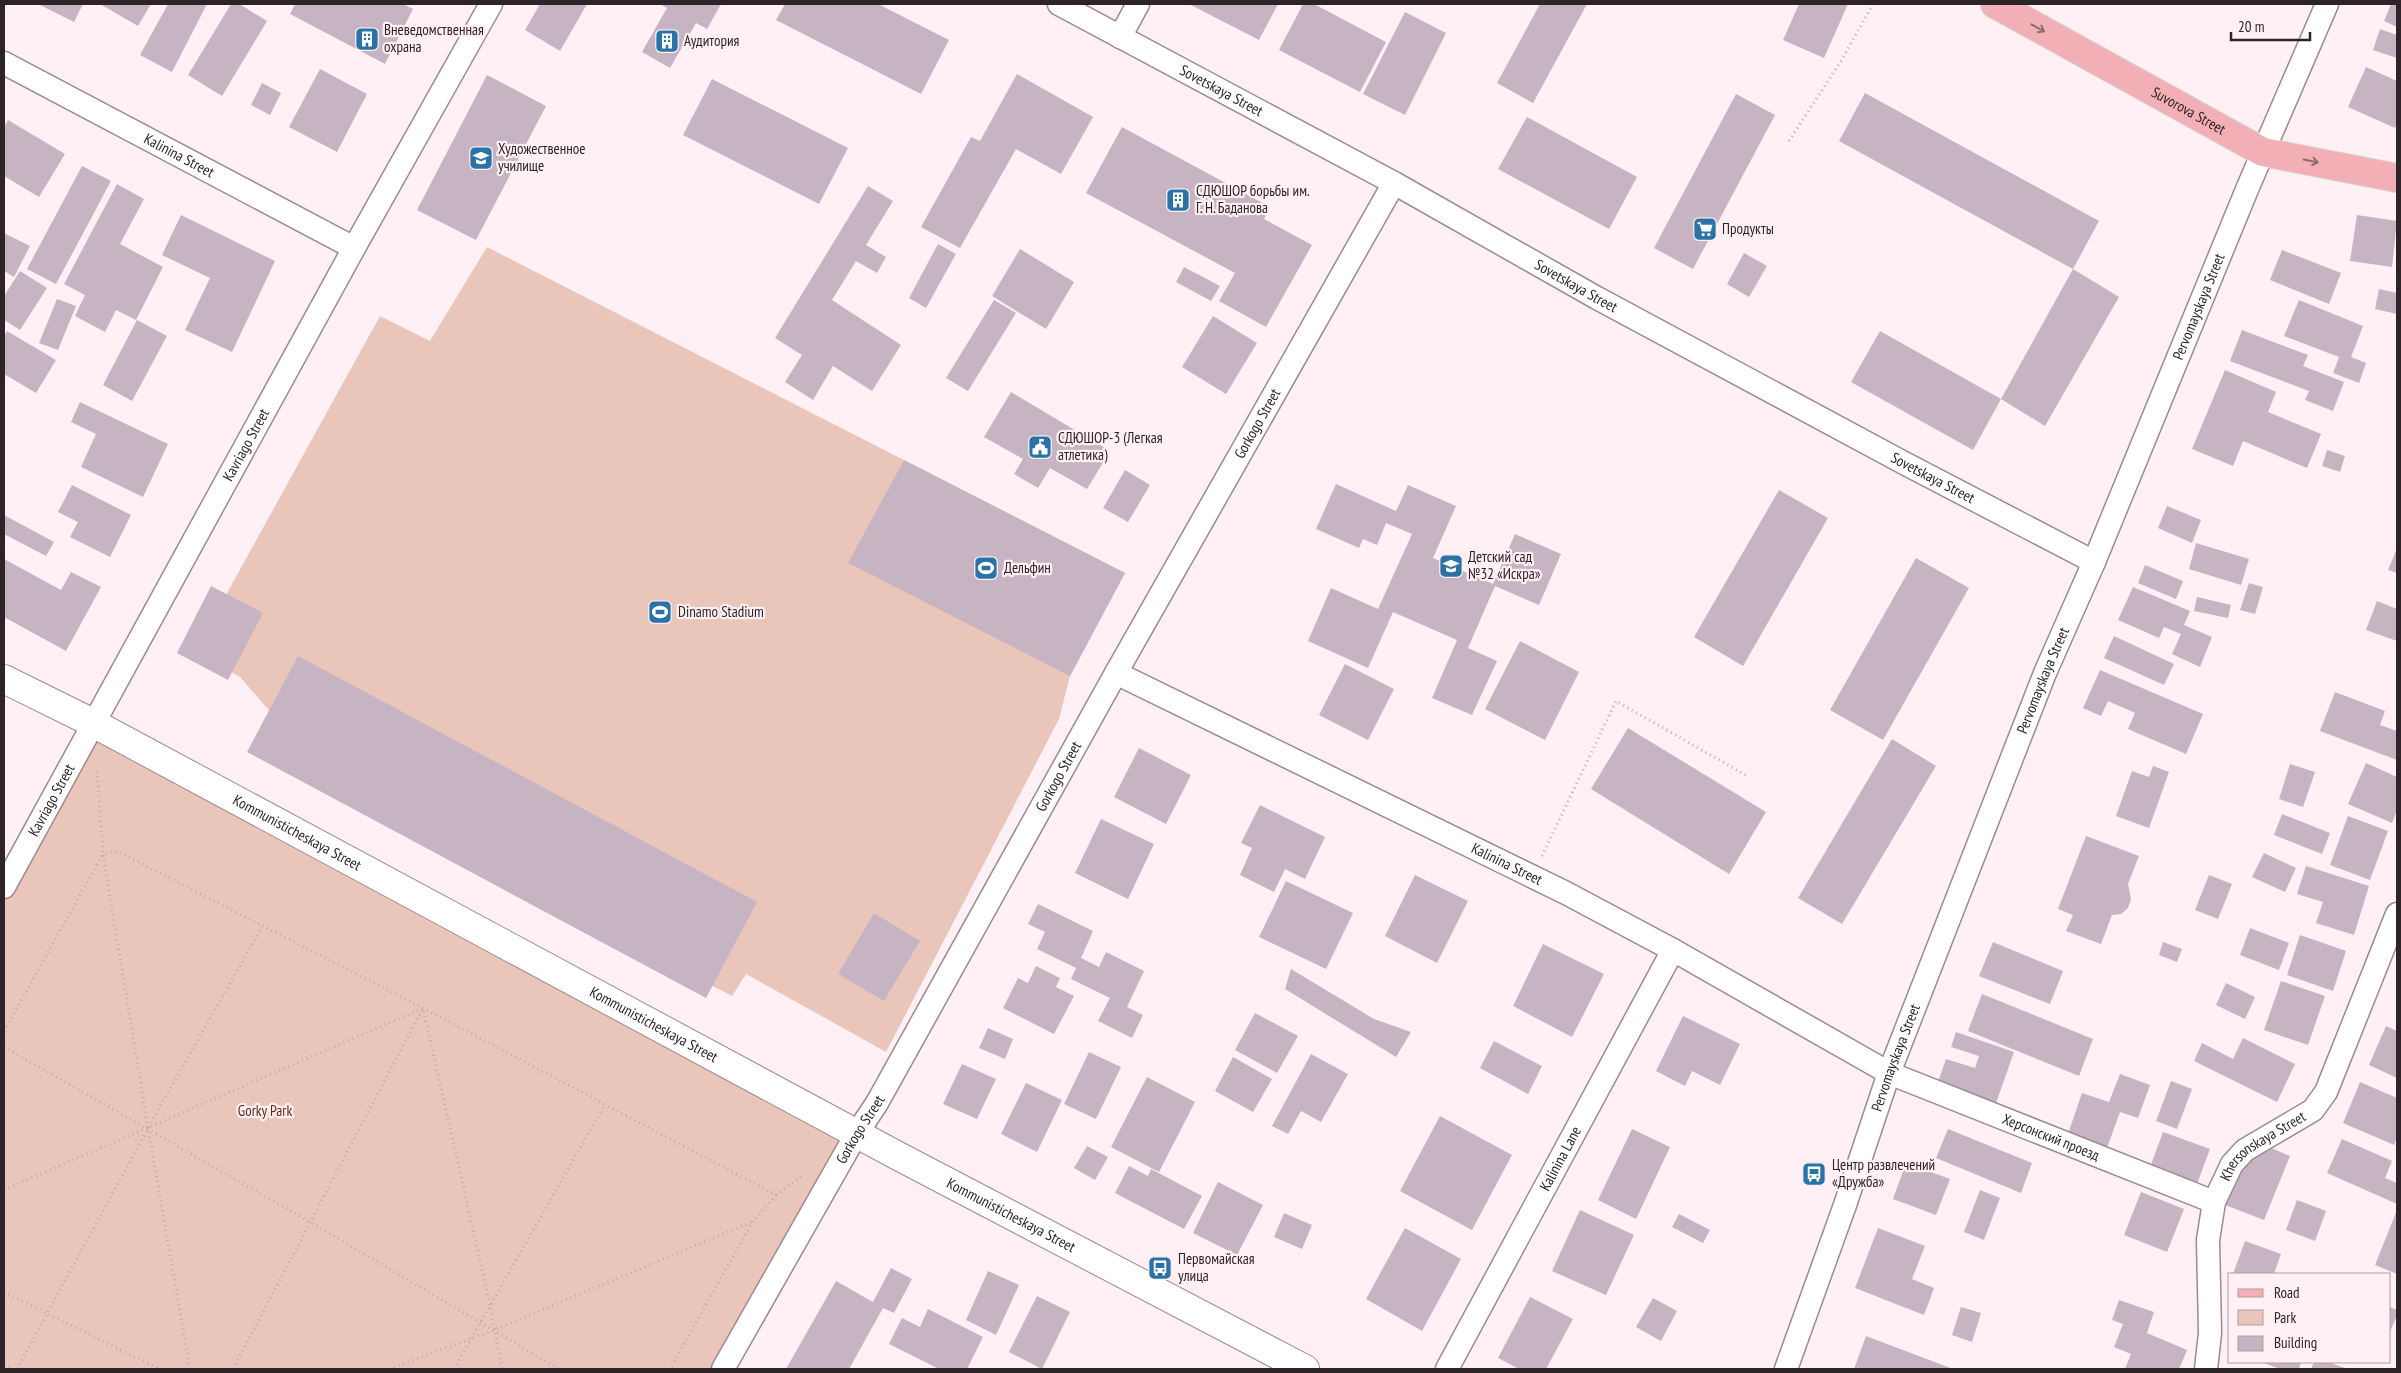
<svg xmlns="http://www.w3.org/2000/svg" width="2401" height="1373" viewBox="0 0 2401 1373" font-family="'PT Sans Narrow',sans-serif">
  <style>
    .green { fill: #eac6ba }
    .building { fill: #c6b4c2 }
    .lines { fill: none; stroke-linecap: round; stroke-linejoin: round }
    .minor-casing { stroke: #9f8991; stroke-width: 25 }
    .secondary-casing { stroke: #9f8991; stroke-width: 30 }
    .primary-casing { stroke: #d5d3d4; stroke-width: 30 }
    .path { stroke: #b9acb0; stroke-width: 3; stroke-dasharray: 1 4; stroke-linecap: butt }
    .minor { stroke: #fff; stroke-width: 22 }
    .secondary { stroke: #fff; stroke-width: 28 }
    .primary { stroke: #f2b0b6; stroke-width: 28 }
    .oneway { stroke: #906a6e }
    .labels { text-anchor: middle; stroke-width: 4.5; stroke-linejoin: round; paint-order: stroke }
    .poi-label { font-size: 15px; fill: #2d2427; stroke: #fff0f5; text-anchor: start }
    .street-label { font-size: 15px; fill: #2d2427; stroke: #fff0f5 }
    .park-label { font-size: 15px; fill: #6b2710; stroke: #fff0f5 }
  </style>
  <rect width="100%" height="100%" fill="#fff0f5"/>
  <path class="green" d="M487,247L1125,573L1070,676L1059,719L886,1052L746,974L732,996L256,750L274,716L240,677L195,651L380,316L430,341Z
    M93,723L857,1133L710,1369H4V887Z"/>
  <path class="building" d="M38,4H83L74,22Z
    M100,4H151L138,26Z
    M168,4H207L172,72L140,55Z
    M231,4H239L267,21L222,96L188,75Z
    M295,4H403L413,9L385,64L290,14Z
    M540,4H587L560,51L525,30Z
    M660,4H721L707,29L696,23L670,68L642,52L667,8Z
    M785,4H878L949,40L921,94L776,20Z
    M1189,4H1278L1259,40Z
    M1303,4H1314L1386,42L1360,92L1279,50Z
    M1540,4H1587L1533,103L1497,83Z
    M1799,4H1848L1824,58L1783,40Z
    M2391,4H2397V27L2384,21Z
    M1405,12L1446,33L1405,115L1363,94Z
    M2380,29L2397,35V58L2373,50Z
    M2366,67L2397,81V122L2395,128L2348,107Z
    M320,69L367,94L337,152L289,127Z
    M1017,74L1093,117L1061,174L1016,149L960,248L921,227L971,137L980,141Z
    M487,75L546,106L476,240L417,210Z
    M712,79L848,148L819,204L683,135Z
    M262,83L281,93L270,115L251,105Z
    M1865,93L2099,221L2073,269L1839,141Z
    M1736,94L1775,115L1693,269L1654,248Z
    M1527,117L1637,177L1609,229L1498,169Z
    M8,120L65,154L39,197L4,176V127Z
    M1122,127L1270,207L1264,219L1312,245L1266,327L1219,301L1235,273L1086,193Z
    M82,166L111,181L56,284L27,269Z
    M117,184L144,199L120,244L163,267L136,320L116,310L105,332L75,316L85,295L64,284Z
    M868,186L893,201L866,245L886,257L877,273L856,261L832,300L901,345L872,391L833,366L813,400L785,382L802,355L775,338Z
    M181,215L275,261L232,352L185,330L210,278L162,255Z
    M2357,215L2397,221L2392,267L2350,261Z
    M4,233L30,246L14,277L4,271Z
    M938,244L956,254L926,308L909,298Z
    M1020,249L1074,282L1046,329L992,296Z
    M2282,250L2341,273L2329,304L2270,280Z
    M1744,253L1767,266L1749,297L1727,284Z
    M1184,267L1220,286L1211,301L1176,282Z
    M2073,269L2119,297L2045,426L2001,399Z
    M20,271L47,288L20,330L4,320V296Z
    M2379,289L2397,293V314L2375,309Z
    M57,299L76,306L58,350L39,343Z
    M994,300L1016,313L968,391L946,378Z
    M2299,300L2363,326L2351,357L2366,363L2359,383L2333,373L2339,357L2284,336Z
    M1213,316L1257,343L1226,394L1182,367Z
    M137,320L167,336L132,401L103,385Z
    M2242,330L2308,355L2303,366L2344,382L2333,411L2305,400L2309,391L2230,361Z
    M7,331L56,360L36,393L4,374V337Z
    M1880,331L2001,399L1973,450L1851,382Z
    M2225,370L2276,392L2268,412L2321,434L2307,468L2243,441L2233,466L2192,449Z
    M1011,392L1110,451L1087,489L1050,468L1038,488L1014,474L1023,459L984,437Z
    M80,402L168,444L143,497L81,467L96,434L71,422Z
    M2327,450L2345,456L2340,472L2322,466Z
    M904,460L1125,573L1070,676L848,563Z
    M1125,470L1150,485L1128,522L1103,508Z
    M1336,484L1396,511L1408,485L1456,506L1433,558L1493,584L1515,534L1561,554L1539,605L1495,586L1468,648L1497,661L1472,715L1432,698L1457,640L1393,612L1368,668L1308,641L1331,588L1378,609L1412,534L1386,523L1377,545L1363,539L1359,548L1316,529Z
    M72,485L131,515L110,557L70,537L78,522L58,512Z
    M1779,490L1828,518L1743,666L1694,637Z
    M2167,506L2201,520L2192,543L2158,528Z
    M4,515L54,542L46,556L4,534Z
    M2196,543L2249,559L2241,585L2189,569Z
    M2397,548V573L2388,570Z
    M1916,558L1969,588L1883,740L1830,710Z
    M4,559L61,590L71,572L101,587L66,651L4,617Z
    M2145,565L2183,581L2176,599L2138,583Z
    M2249,583L2263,587L2255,614L2240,610Z
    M211,586L263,613L228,680L177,653Z
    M2133,587L2190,611L2184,625L2212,637L2200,667L2172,654L2181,634L2164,627L2159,638L2118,620Z
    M2197,597L2231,605L2228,618L2194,611Z
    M2377,601L2397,609V641L2366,630Z
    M2114,636L2174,664L2164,685L2104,658Z
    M1520,641L1579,672L1545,740L1485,709Z
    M298,656L757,902L706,998L247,752Z
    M1345,664L1394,689L1368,740L1319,715Z
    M2100,670L2203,714L2186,754L2128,729L2135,713L2108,701L2101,716L2083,708Z
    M2335,692L2385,711L2380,725L2397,731V760L2320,731Z
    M1628,728L1766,812L1729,874L1591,789Z
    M1892,739L1936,766L1842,924L1798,898Z
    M1139,748L1191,775L1166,824L1114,797Z
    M2366,763L2397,777V810L2392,823L2348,804Z
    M2290,764L2315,772L2303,807L2279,799Z
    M2153,766L2169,772L2149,828L2116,816L2132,771L2149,777Z
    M1260,805L1325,837L1305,879L1285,869L1274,892L1240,875L1252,848L1241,843Z
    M2282,814L2330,833L2322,854L2274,835Z
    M2348,816L2388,831L2370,880L2330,865Z
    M1101,819L1154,844L1128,899L1075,873Z
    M2086,836L2139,856L2128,884L2131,899L2128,908L2121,914L2112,915L2101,944L2066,931L2073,915L2058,909Z
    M2264,853L2296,868L2285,892L2252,877Z
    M2306,866L2369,886L2354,935L2316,923L2323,902L2297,894Z
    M1415,875L1468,901L1437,963L1385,936Z
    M2209,875L2232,884L2218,919L2195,910Z
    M1286,881L1353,913L1326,969L1259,937Z
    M1038,904L1093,931L1081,958L1099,967L1106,952L1144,971L1127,1007L1143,1015L1132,1038L1098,1021L1110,998L1071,979L1076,968L1037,949L1045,932L1028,924Z
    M874,913L920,941L884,1001L838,974Z
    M2250,928L2289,943L2279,970L2240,955Z
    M2300,935L2346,951L2333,991L2287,975Z
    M1993,942L2063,971L2050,1004L1979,976Z
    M2163,942L2182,949L2177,962L2159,955Z
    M1543,944L1604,974L1572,1037L1513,1006Z
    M1036,966L1060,978L1056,987L1074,996L1054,1034L1003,1008L1018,978L1028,983Z
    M1291,969L1374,1019L1411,1032L1396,1057L1285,989Z
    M2281,981L2325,996L2308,1045L2264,1030Z
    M2226,983L2255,997L2245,1019L2216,1005Z
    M1982,994L2093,1039L2079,1076L1968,1031Z
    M1255,1013L1298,1036L1277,1073L1235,1050Z
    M1683,1016L1740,1044L1720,1085L1692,1071L1685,1086L1656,1071Z
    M2386,1026L2397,1031V1078L2369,1065Z
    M988,1028L1013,1039L1005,1059L979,1048Z
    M1956,1032L2014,1052L1996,1103L1938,1082L1946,1059L1975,1068L1979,1056L1951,1047Z
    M2243,1038L2295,1064L2277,1102L2194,1061L2202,1043L2233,1059Z
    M1494,1041L1542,1066L1528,1094L1480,1068Z
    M1089,1052L1121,1067L1096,1119L1064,1104Z
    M1311,1054L1348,1074L1321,1122L1301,1111L1288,1134L1272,1126Z
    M1233,1057L1272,1079L1253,1112L1215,1091Z
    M962,1064L996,1079L977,1119L943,1104Z
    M2120,1074L2150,1085L2138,1118L2120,1112L2107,1148L2068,1134L2082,1093L2109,1102Z
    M1147,1077L1195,1102L1159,1172L1111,1147Z
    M2171,1081L2192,1089L2177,1129L2156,1121Z
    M2360,1082L2397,1098V1137L2394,1145L2343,1123Z
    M1026,1083L1062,1100L1037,1152L1001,1134Z
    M1440,1116L1512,1155L1472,1230L1400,1191Z
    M1632,1129L1670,1147L1636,1219L1598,1200Z
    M1948,1129L2032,1163L2021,1193L1936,1158Z
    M2163,1132L2210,1149L2196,1187L2149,1170Z
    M2342,1139L2392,1161L2385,1178L2397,1183V1204L2327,1173Z
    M2262,1144L2290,1156L2264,1220L2225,1205L2245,1154L2256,1158Z
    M1087,1146L1108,1157L1095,1180L1074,1168Z
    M1906,1163L1950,1179L1936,1215L1893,1199Z
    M1129,1166L1148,1176L1151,1169L1202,1196L1184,1229L1115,1193Z
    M1218,1182L1263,1205L1237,1255L1193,1233Z
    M1980,1190L2000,1198L1984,1240L1964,1232Z
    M2141,1192L2184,1209L2167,1252L2124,1235Z
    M2297,1200L2326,1211L2315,1241L2286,1230Z
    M1580,1210L1634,1235L1606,1295L1552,1271Z
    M2397,1210V1274L2375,1265Z
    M1284,1213L1312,1225L1302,1249L1274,1237Z
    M1679,1214L1710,1230L1703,1243L1672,1227Z
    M1405,1228L1461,1259L1422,1331L1366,1299Z
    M1878,1228L1925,1246L1912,1279L1934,1288L1924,1315L1855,1288Z
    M2245,1241L2281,1254L2274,1274H2233Z
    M891,1268L912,1279L894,1313L883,1308L849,1369H786L836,1281L873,1302Z
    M988,1271L1019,1285L996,1335L966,1320Z
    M1037,1296L1070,1312L1042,1369L1009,1352Z
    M1530,1297L1573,1319L1546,1369H1519L1498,1358Z
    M1653,1298L1677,1311L1661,1341L1636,1327Z
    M2119,1300L2154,1312L2147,1333L2187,1350L2179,1369H2125L2131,1354L2114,1347L2123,1324L2112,1320Z
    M1961,1307L1981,1313L1972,1342L1952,1335Z
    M2390,1307L2397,1310V1315L2390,1332Z
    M928,1309L983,1337L967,1369H939L889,1344L902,1318L920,1327Z
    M1866,1336L1953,1369H1854Z
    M2261,1362H2301L2299,1369H2280Z
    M2314,1362H2328L2348,1369H2311Z"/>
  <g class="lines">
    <g class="minor-casing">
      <g id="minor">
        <path id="s1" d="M1059,4L1394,183L1597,298L1904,463L2094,562"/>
        <path d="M1120,37L1138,4"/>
        <path id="s2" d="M4,63L354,248"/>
        <path id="s3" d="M1116,673L1566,893L1673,950L1889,1073L2214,1202"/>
        <path id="s4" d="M4,887L354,248L491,4"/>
        <path id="s5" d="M723,1369L857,1133L877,1103L1116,673L1394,183"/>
        <path id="s6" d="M1447,1369L1673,950"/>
        <path id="s7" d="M1786,1369L1845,1205L1889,1073L2045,673L2094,562L2248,187L2327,4"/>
        <path id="s8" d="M2206,1369L2210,1333L2208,1240L2214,1202L2232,1164L2245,1150L2313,1110L2326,1092L2397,914"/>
      </g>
    </g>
    <g class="secondary-casing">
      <g id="secondary">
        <path id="s9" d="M4,679L93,723L900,1157L1305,1369"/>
      </g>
    </g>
    <g class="primary-casing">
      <g id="primary">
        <path id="s10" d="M1995,4L2263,152L2397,178"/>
      </g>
    </g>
    <path class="path" d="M1789,141L1841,61L1873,4
      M1542,856L1616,701L1749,777
      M4,1031L103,854L97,771
      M4,1047L310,1222L559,1369
      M4,1190L423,1008L490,1305L502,1369
      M776,1195L804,1174
      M4,1292L159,1369
      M4,1365L12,1369
      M17,1369L148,1128L262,927
      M190,1369L148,1128L103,854L117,851L423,1008L776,1195L753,1221L670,1369
      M233,1369L423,1008
      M389,1369L494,1330L752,1222
      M454,1369L605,1104"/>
    <use href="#minor" class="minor"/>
    <use href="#secondary" class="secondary"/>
    <use href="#primary" class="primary"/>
  </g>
  <defs><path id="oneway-shaft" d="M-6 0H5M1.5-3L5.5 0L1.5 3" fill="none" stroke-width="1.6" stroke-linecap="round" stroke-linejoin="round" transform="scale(1.25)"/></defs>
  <g class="oneway">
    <use href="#oneway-shaft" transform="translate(2038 28) rotate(29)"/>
    <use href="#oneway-shaft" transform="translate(2311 161) rotate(11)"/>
  </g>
  <defs>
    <g id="building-square" transform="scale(1.25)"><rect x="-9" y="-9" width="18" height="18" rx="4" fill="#2b73a7" stroke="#fff0f5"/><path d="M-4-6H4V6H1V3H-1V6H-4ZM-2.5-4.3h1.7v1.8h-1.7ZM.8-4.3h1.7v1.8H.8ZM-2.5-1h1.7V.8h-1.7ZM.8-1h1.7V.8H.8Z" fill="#fff"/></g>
    <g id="school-square" transform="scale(1.25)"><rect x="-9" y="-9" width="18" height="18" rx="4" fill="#2b73a7" stroke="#fff0f5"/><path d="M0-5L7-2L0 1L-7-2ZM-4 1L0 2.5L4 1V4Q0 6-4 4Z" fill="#fff"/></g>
    <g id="supermarket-square" transform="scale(1.25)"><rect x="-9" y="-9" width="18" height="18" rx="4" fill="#2b73a7" stroke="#fff0f5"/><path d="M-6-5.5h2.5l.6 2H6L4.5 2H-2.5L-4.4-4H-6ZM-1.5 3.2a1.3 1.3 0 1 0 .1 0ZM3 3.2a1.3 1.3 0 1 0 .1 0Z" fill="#fff"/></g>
    <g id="civic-square" transform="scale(1.25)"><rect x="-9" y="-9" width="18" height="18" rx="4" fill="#2b73a7" stroke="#fff0f5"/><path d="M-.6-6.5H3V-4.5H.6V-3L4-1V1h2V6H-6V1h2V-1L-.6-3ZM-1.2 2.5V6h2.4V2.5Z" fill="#fff"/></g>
    <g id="stadium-square" transform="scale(1.25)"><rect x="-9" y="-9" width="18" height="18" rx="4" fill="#2b73a7" stroke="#fff0f5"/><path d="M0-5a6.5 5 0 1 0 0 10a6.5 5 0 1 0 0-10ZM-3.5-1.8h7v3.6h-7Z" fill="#fff"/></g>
    <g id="bus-square" transform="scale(1.25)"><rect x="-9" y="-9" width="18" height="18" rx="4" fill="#2b73a7" stroke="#fff0f5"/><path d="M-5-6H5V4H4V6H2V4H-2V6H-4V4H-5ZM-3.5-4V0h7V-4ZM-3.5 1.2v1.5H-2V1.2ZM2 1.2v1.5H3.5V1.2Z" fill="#fff"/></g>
  </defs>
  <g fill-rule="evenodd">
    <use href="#building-square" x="367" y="39"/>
    <use href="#building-square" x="667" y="41"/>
    <use href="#school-square" x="481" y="158"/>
    <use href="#building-square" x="1178" y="200"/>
    <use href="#supermarket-square" x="1705" y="229"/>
    <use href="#civic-square" x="1040" y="447"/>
    <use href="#school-square" x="1451" y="566"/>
    <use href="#stadium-square" x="986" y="568"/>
    <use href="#stadium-square" x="660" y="612"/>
    <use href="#bus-square" x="1814" y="1174"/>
    <use href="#bus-square" x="1160" y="1268"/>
  </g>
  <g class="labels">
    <g class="poi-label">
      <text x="384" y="35">Вневедомственная<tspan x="384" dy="17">охрана</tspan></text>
      <text x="684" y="46">Аудитория</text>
      <text x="498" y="154">Художественное<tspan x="498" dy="17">училище</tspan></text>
      <text x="1196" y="196">СДЮШОР борьбы им.<tspan x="1196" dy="17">Г. Н. Баданова</tspan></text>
      <text x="1722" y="234">Продукты</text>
      <text x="1058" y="443">СДЮШОР-3 (Легкая<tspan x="1058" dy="17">атлетика)</tspan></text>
      <text x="1468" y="562">Детский сад<tspan x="1468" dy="17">№32 «Искра»</tspan></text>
      <text x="1004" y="573">Дельфин</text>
      <text x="678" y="617">Dinamo Stadium</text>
      <text x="1832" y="1170">Центр развлечений<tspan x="1832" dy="17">«Дружба»</tspan></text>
      <text x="1178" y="1264">Первомайская<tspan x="1178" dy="17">улица</tspan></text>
    </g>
    <g class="street-label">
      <text dy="5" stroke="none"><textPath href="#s1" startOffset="184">Sovetskaya Street</textPath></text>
      <text dy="5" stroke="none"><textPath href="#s10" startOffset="221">Suvorova Street</textPath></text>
      <text dy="5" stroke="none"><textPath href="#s2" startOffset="198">Kalinina Street</textPath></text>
      <text dy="5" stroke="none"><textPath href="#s1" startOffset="589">Sovetskaya Street</textPath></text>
      <text dy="5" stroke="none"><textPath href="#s7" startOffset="1140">Pervomayskaya Street</textPath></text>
      <text dy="5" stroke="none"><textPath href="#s5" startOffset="1086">Gorkogo Street</textPath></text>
      <text dy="5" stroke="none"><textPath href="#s4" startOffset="504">Kavriago Street</textPath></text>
      <text dy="5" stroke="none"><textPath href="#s1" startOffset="994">Sovetskaya Street</textPath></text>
      <text dy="5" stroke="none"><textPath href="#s7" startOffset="735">Pervomayskaya Street</textPath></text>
      <text dy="5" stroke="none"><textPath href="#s5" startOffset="681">Gorkogo Street</textPath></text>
      <text dy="5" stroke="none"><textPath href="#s4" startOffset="99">Kavriago Street</textPath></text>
      <text dy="5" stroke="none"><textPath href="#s9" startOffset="331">Kommunisticheskaya Street</textPath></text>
      <text dy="5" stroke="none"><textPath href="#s3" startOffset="435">Kalinina Street</textPath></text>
      <text dy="5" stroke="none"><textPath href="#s9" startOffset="736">Kommunisticheskaya Street</textPath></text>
      <text dy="5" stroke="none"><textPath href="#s7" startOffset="330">Pervomayskaya Street</textPath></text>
      <text dy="5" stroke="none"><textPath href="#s5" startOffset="276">Gorkogo Street</textPath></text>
      <text dy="5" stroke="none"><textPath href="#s3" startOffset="1045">Херсонский проезд</textPath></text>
      <text dy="5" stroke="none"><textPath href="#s8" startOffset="245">Khersonskaya Street</textPath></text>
      <text dy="5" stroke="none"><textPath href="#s6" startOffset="239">Kalinina Lane</textPath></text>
      <text dy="5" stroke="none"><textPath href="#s9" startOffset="1141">Kommunisticheskaya Street</textPath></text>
    </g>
    <g class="park-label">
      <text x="265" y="1116">Gorky Park</text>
    </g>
  </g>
  <rect width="2401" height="1373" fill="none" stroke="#2d2427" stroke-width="10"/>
  <rect x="2228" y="1273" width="162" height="90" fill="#fff0f5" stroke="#ab9ea3"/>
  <rect x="2238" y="1289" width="25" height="8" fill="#f2b0b6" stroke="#ab9ea3"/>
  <text x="2274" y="1298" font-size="15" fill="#2d2427">Road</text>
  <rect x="2238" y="1310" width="25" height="15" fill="#eac6ba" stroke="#ab9ea3"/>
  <text x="2274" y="1323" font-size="15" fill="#2d2427">Park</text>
  <rect x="2238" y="1336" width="25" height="15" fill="#c6b4c2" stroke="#ab9ea3"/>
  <text x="2274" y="1348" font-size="15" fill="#2d2427">Building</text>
  <path d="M2231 32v8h79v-8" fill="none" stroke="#2d2427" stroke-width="2.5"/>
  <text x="2238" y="32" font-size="15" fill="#2d2427" stroke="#fff0f5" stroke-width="4" paint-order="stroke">20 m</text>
</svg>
